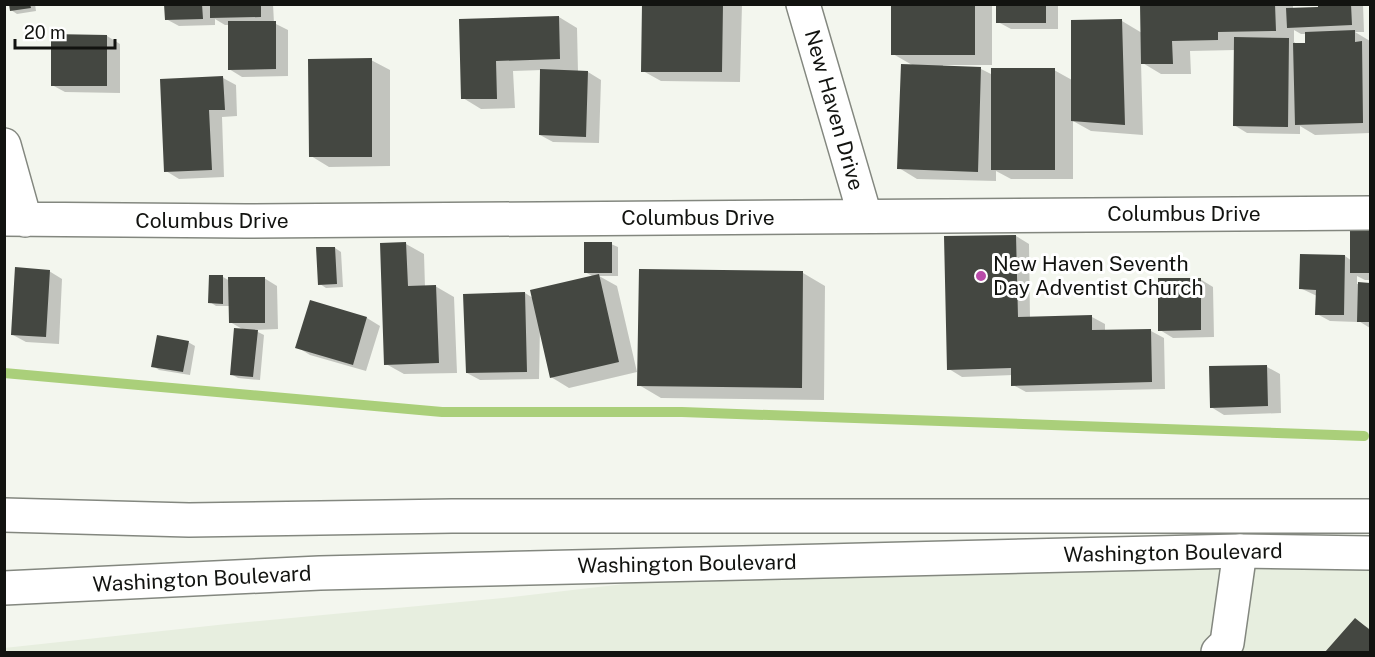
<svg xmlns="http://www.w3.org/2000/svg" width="1375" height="657" viewBox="0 0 1375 657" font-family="'Public Sans',sans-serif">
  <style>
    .built { fill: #e7eedf }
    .shadow { fill: #0003; fill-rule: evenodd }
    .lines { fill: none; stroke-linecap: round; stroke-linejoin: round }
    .stream { stroke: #aacf7a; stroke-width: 10 }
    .building { fill: #444741 }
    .minor-casing { stroke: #83877f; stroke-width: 36 }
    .highway-casing { stroke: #83877f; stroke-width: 36 }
    .minor { stroke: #fff; stroke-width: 33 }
    .highway { stroke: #fff; stroke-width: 33 }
    .poi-dot { fill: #b94ba9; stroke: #fff; stroke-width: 2 }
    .labels { text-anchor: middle; stroke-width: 6; stroke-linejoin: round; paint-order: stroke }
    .street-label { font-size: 21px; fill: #121310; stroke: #fff }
    .poi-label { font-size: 21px; fill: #121310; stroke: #fff; text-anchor: start }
  </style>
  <rect width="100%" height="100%" fill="#f3f6ee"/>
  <path class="built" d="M796,564L1370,567V652H5L4,648L227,624L503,598Z"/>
  <path class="shadow" d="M10,4H35L36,11L17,14L11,10Z
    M166,4H273L274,23L288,30V76L242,77L229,69V25H225L215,19V25L179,26L166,19Z
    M644,4H742L740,82L661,81L643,71Z
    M893,4H992V65H943V67L981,69L993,75L1054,70L1072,80L1122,21L1142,33V4H1293V9L1319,8V4H1363L1364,32H1355L1370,41V133L1315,135L1300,126V134L1247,133L1234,125L1235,50L1190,51L1191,74H1161L1141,62L1143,135L1091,131L1073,121V179H1011L996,171V181L917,179L899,168L914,66L893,54ZM1294,30L1301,34H1307V45H1298L1294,42Z
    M998,4H1058V29H1011L998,22Z
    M559,17L577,28L578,72H588L601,80L599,143L553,142L540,135L542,70L513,71L515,108L481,109L463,98L461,20Z
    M52,36H107L120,44V93L65,92L52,85Z
    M371,60L390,70V166L329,167L311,156Z
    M223,78L236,85L237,116L222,117L224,177L179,179L166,171Z
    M1370,229V280H1365L1357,276V284H1370V328L1357,320V322L1330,321L1317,314V296L1300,288L1345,256L1352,261Z
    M1016,236L1029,244L1030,318L1092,317L1105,324V332L1151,331L1164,338L1165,389L1026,392L1013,385V375L962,377L949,369Z
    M406,244L424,254L425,287L435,286L454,297L457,373L404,374L386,364Z
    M611,244L618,247V276H599L617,286L637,372L569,388L551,377L540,327L539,379L480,380L467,373L525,293L533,298L594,277L585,272Z
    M335,248L341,252L343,287L326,288L320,284Z
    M640,270L803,273L825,286L824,400L661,398L639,385Z
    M49,271L62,279L59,344L26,342L13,335Z
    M210,276L223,277L230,281L264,278L277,286L278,329L254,330L264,335L260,380L238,378L231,374L244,330L230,322V306H216L210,302Z
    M1200,279L1213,287L1214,337L1173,338L1160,330Z
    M311,302L367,318L380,326L366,371L310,355L297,347Z
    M188,342L195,346L190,375L159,370L153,366Z
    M1267,367L1280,374L1281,413L1224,415L1211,407Z
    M1355,620L1370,629V652H1327Z"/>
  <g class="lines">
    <path class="stream" d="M4,373L442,412H682L1364,436"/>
  </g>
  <path class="building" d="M9,4H30L31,8L10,11Z
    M164,4H202L203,19L165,20Z
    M210,4H261V17L210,18Z
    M642,4H723L722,72H641Z
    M891,4H975V55H891Z
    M996,4H1046V23H996Z
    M1140,4H1275L1276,31L1218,32V40L1172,41L1173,64H1141Z
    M1318,4H1351L1352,25L1287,28L1286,8L1318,7Z
    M559,16L560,59L496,61L497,99H461L459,19Z
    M1122,19L1125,125L1071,121V20Z
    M228,21H276V69L228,70Z
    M1355,30V42L1362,41L1363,123L1295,125L1293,43H1305V32Z
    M51,34L107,35V86H51Z
    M1234,37L1289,38L1288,127L1233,126Z
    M372,58V157H309L308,59Z
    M901,64L981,67L978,172L897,169Z
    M991,68H1055V170H991Z
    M540,69L588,71L586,137L539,135Z
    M223,76L225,110H209L212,170L164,172L160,79Z
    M1350,227H1370V273H1350Z
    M1016,235L1018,317L1092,315V330L1151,329L1152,382L1011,386V368L947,370L944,236Z
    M406,242L408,286L436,285L439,363L384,365L380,243Z
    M584,242H612V273H584Z
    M316,247H335L337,284L318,285Z
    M1300,254L1345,255L1344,315H1315L1316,290L1299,289Z
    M15,267L50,270L46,337L11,335Z
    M639,269L803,271L802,388L637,386Z
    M599,274L619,362L550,378L530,290Z
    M209,275H223V304L208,303Z
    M228,277H265V323H229Z
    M1158,278H1201V330L1158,331Z
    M1358,282L1370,283V322H1357Z
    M525,292L527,372L466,373L463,294Z
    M310,300L367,317L353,365L295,348Z
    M234,328L258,330L253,377L230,375Z
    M157,335L189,341L183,372L151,367Z
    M1267,365L1268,406L1210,408L1209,366Z
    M1355,618L1370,630V652H1325Z"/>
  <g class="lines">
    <g class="minor-casing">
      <path id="minor" d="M803,4L865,216
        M4,145L25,220
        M4,219L245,221L1370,213
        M1218,652L1227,643L1240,551"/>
    </g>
    <g class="highway-casing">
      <path id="highway" d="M4,515L189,520L452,516H1370
        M4,588L320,573L1240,551L1370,553"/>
    </g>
    <use href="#minor" class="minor"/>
    <use href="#highway" class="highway"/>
  </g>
  <circle class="poi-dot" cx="981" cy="276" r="6"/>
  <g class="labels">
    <g class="street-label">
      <text transform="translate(834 110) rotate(74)" y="7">New Haven Drive</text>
      <text x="1184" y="221">Columbus Drive</text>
      <text x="698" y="225">Columbus Drive</text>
      <text x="212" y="228">Columbus Drive</text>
      <text transform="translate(1173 553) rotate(-1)" y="7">Washington Boulevard</text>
      <text transform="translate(687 564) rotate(-1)" y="7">Washington Boulevard</text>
      <text transform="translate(202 579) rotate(-3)" y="7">Washington Boulevard</text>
    </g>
    <g class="poi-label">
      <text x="993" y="271">New Haven Seventh<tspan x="993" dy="24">Day Adventist Church</tspan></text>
    </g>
  </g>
  <rect width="1375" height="657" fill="none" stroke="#121310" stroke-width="12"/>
  <path d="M15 39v9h100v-9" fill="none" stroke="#121310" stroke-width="3"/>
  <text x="24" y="39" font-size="18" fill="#121310" stroke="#ffffff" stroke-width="4.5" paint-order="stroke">20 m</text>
</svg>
